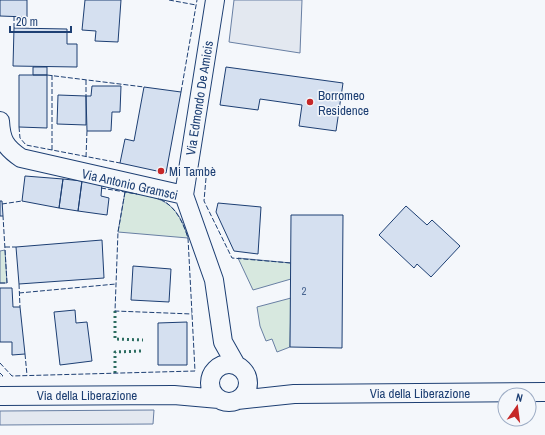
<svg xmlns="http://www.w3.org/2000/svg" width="545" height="435" viewBox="0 0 545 435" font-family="'Archivo Narrow',sans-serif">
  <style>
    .green { fill: #d7e8df; stroke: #687fa3 }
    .parking { fill: #e3e8f0; stroke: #687fa3 }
    .building { fill: #d5e0f0; stroke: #1d3f73 }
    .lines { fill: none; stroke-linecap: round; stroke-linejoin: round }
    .street-casing { stroke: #1d3f73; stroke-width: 20 }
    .street { stroke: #f4f7fb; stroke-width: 18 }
    .hedge { stroke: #2c6c60; stroke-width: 3; stroke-dasharray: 2 3; stroke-linecap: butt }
    .fence { stroke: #1d3f73; stroke-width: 1; stroke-dasharray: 5 2; stroke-linecap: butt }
    .poi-dot { fill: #c62828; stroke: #f4f7fb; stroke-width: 1.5 }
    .labels { text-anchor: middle; stroke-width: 3; stroke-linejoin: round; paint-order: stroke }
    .number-label { font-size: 11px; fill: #4b6792 }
    .poi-label { font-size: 13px; fill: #1d3f73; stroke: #f4f7fb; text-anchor: start }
    .street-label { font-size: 13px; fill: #1d3f73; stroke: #f4f7fb }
  </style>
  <rect width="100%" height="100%" fill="#f4f7fb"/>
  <path class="green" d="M125,192C160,197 177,200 188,238L118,232Z
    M5,250L7,283H0V251Z
    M238,258L291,263V279L253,290Z
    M291,298L290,347L277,352L272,339L266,341L260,326L257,307Z"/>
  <path class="parking" d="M234,0H302L300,53L229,42Z
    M154,410L153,424L0,425V411Z"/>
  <path class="building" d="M0,0H27V17L0,16Z
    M85,0H121L118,42L95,41L96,31L82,30Z
    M14,28L67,29V44H77V67L13,66Z
    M33,67H47V75H33Z
    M226,67L343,83L336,131L299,126L302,105L260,99L258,110L220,105Z
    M19,75H47V128L19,127Z
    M92,86H121L120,112H112L111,131H87L86,96H91Z
    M144,87L181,92L166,173L120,163L125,139L134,141Z
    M58,95L86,96V125L57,124Z
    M25,176L63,179L59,208L22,201Z
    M63,179L82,181L78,211L59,208Z
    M82,181L102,184L101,196L109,198L107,215L78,211Z
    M0,201H2L3,216H0Z
    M218,203L261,207L258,254L234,251L216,212Z
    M406,206L427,225L432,220L460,246L431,277L417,264L414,268L379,235Z
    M291,215H343L342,348L290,347Z
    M102,240L104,278L19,284L16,247Z
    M133,266L171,269L169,302L131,300Z
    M0,288H12L13,307H20L25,354L12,355V342H0Z
    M75,310L76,323L87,322L92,361L60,365L54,312Z
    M187,322V365H158V323Z"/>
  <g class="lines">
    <g class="street-casing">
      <path id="street" d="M215,0L184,195L214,280L223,342L236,365
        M0,121C1,140 5,147 21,158L184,195
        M210 383a19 19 0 1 1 38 0a19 19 0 1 1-38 0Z
        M0,396L174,395L219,399
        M237,400L294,394L545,392"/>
    </g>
    <use href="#street" class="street"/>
    <path class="hedge" d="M115,311V339L143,340
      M115,373V352L142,351"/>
    <path class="fence" d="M169,0L196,5
      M14,28V16
      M47,75L144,87
      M52,75V150
      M86,80V96
      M181,92L197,0
      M19,127L20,138L26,145L120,163
      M86,157L87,131
      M206,178L204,201L232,258L291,263
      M101,188L137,194
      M125,192L118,232L115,311L192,314
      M2,204L22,201
      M5,247H16
      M0,283H7L3,216
      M19,284L20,307
      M19,293L116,284
      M25,354L27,375
      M0,363L12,376L195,371L188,238C183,222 175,205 158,198
      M0,373L3,376H0"/>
  </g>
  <g class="poi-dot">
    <circle cx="310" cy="102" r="4"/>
    <circle cx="161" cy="171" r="4"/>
  </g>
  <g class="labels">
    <g class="number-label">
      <text x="304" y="295">2</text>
    </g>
    <g class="poi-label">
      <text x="318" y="100">Borromeo<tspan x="318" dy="15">Residence</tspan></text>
      <text x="169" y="176">Mi Tambè</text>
    </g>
    <g class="street-label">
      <text transform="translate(199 98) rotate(-81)" y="5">Via Edmondo De Amicis</text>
      <text transform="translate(130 184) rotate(13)" y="5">Via Antonio Gramsci</text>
      <text x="420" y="398">Via della Liberazione</text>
      <text x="87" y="400">Via della Liberazione</text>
    </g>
  </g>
  <g transform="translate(517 407) rotate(14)"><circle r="19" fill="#f4f7fb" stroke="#9eadc5"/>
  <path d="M0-3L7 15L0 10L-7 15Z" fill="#c62828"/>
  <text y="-6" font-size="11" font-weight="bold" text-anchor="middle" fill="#1d3f73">N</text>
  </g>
  <path d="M10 26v6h61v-6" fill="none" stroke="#1d3f73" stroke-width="2"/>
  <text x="16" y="26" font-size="12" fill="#1d3f73" stroke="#f4f7fb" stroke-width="3" paint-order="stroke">20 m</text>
</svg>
